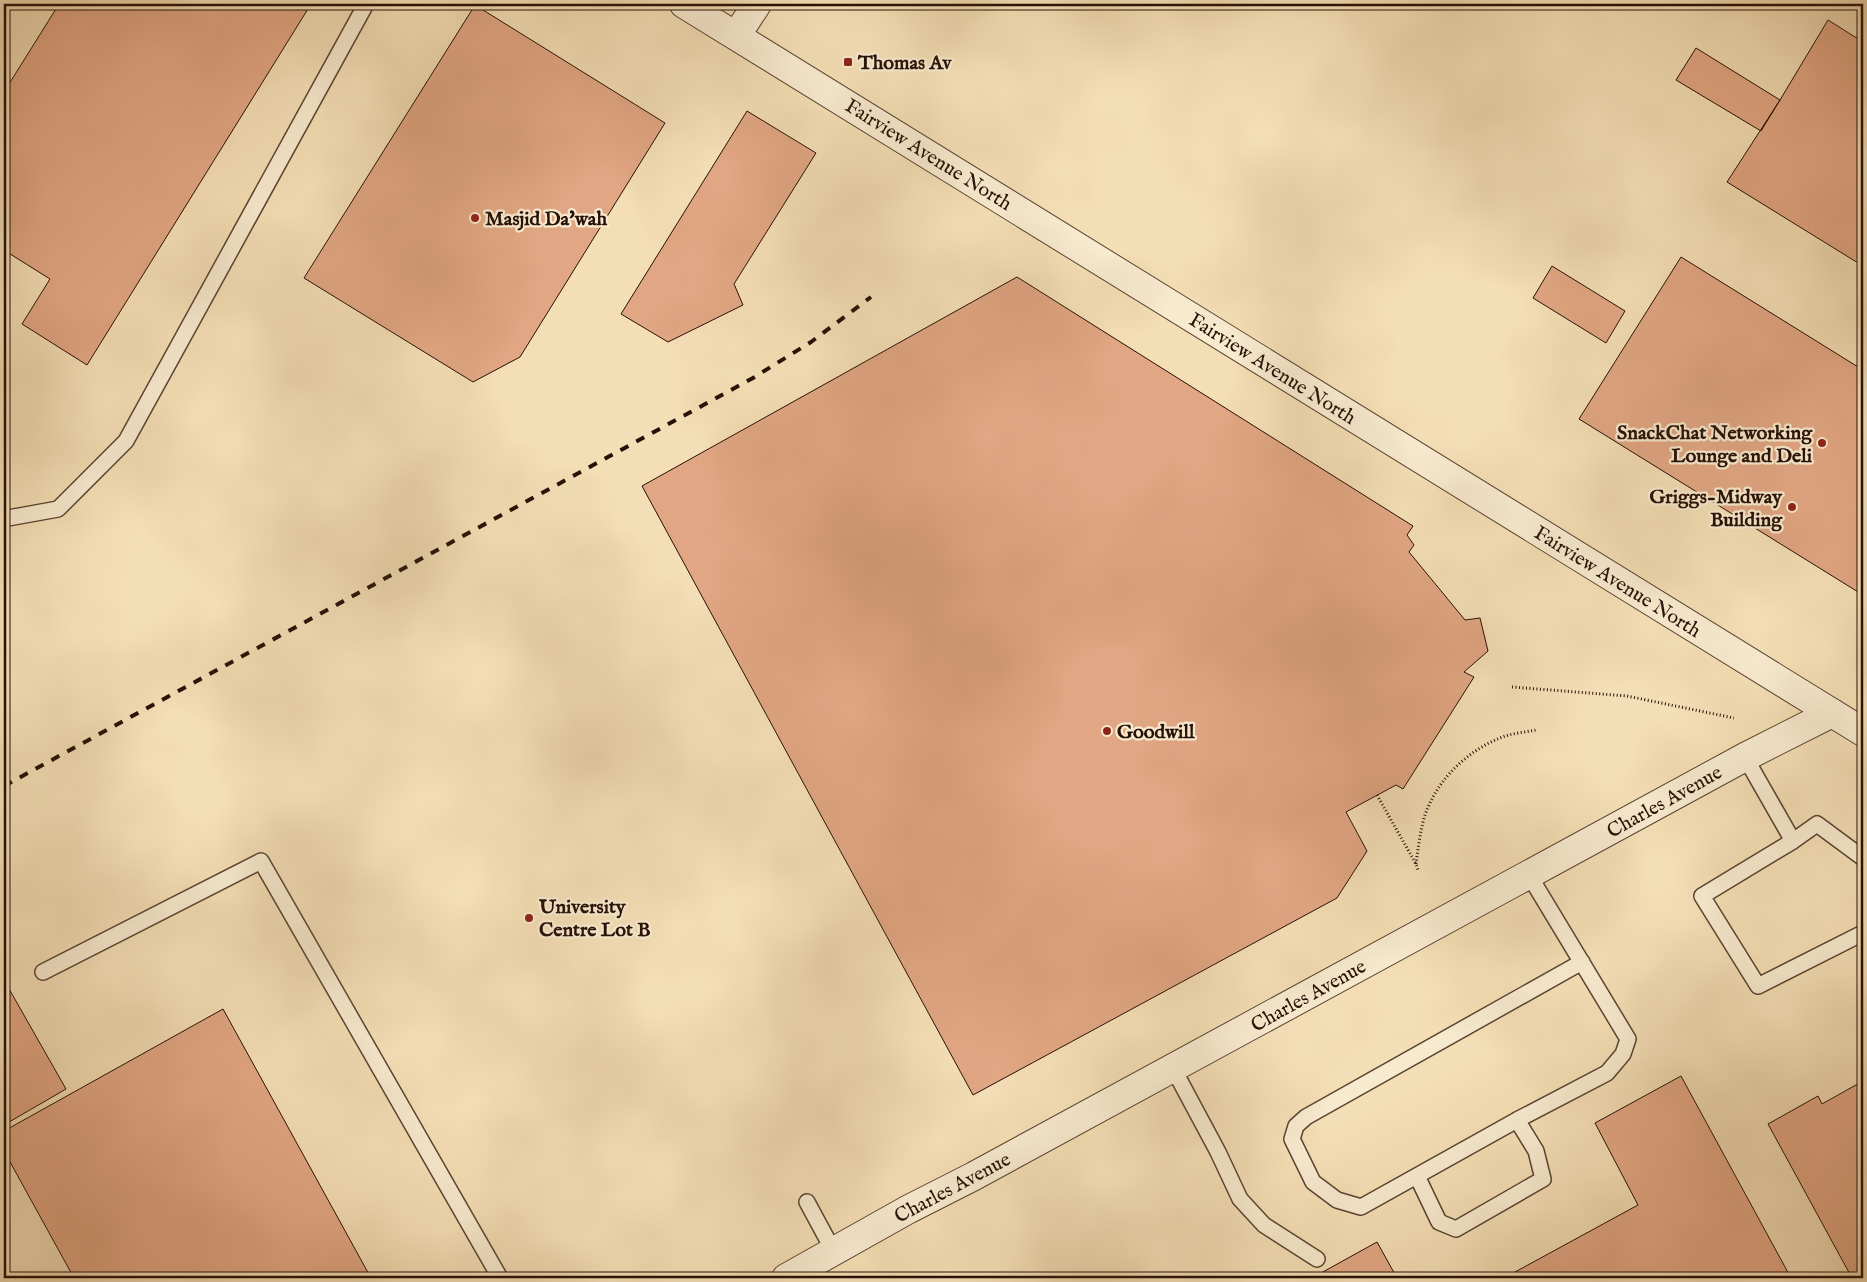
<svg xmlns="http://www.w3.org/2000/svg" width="1867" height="1282" viewBox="0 0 1867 1282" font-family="'IM FELL English',serif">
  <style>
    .building { fill: #e1a683; stroke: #271006 }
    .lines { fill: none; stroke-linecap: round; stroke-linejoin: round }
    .service-casing { stroke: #5a4432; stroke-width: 18 }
    .minor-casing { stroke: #5a4432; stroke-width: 30 }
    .tertiary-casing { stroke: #5a4432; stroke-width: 30 }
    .path { stroke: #271006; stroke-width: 3; stroke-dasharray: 1 2.5; stroke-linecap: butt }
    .service { stroke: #f8eacf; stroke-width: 15 }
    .minor { stroke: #f8eacf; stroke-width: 28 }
    .tertiary { stroke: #f8eacf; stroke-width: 28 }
    .rail { stroke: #271006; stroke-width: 4; stroke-dasharray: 9 9; stroke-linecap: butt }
    .poi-dot { fill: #8f2418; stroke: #f8eacf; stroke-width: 2 }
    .labels { text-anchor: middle; stroke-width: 4.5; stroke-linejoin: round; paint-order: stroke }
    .poi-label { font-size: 20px; font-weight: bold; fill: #271006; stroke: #f8eacf; text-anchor: start }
    .street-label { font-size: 20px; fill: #271006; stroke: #f8eacf }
  </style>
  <rect width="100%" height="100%" fill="#f4deb5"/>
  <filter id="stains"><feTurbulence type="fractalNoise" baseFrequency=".004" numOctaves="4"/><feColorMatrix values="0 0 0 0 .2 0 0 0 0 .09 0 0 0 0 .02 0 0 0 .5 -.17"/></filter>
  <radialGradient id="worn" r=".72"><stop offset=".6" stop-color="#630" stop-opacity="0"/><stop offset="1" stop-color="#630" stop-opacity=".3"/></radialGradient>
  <path class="building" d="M59,4H311L87,365L22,324L50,279L7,252L4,257V92Z
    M475,5L665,123L520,357L473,382L304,278Z
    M1828,20L1863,42V266L1727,182L1780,100Z
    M1696,48L1780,100L1761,131L1676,80Z
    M747,111L816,153L734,284L743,305L668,342L621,314Z
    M1681,257L1863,370V595L1579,419Z
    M1552,266L1625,311L1606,343L1533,298Z
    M1017,277L1413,526L1407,535L1414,545L1409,552L1465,620L1480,618L1488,651L1464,672L1474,677L1403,789L1396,785L1346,812L1367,851L1337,898L973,1095L642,486Z
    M4,980L66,1089L4,1125Z
    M223,1009L371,1278H74L4,1151V1131Z
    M1681,1076L1791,1278H1504L1638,1205L1595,1123Z
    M1863,1081V1278H1852L1768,1124L1818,1096L1822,1104Z
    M1377,1242L1397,1278H1312Z"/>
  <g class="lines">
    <g class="service-casing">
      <path id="service" d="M4,516L8,518L58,509L126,441L366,4
        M1745,757L1793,841
        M1863,858L1817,824L1793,841L1702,896L1758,986L1863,933
        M1529,875C1562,929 1595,984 1628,1039L1623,1054L1607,1073L1517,1120L1361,1207L1337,1200L1313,1182L1292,1139L1296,1126L1306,1117L1582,962
        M43,972L261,861L500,1278
        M1173,1068L1218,1152L1240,1199L1264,1225L1317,1259
        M1417,1176L1439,1222L1456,1229L1543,1179L1536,1151L1517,1120
        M807,1202L834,1252"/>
    </g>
    <g class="minor-casing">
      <path id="minor" d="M786,1278L909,1209L974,1176L1745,757L1832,713"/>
    </g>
    <g class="tertiary-casing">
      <path id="tertiary" d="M684,4L1863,732
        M736,36L757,4"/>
    </g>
    <path class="path" d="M1512,687L1627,696L1734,718
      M1377,795L1416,864L1418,870
      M1416,864C1418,849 1420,833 1424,818C1436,780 1467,750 1505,736C1515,733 1526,732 1536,730"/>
    <use href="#service" class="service"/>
    <use href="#minor" class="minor"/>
    <use href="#tertiary" class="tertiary"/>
    <path class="rail" d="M4,786L753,378L811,342L871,297"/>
  </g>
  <g class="poi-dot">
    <rect x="843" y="57" width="10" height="10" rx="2.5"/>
    <circle cx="475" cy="218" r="5"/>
    <circle cx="1822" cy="443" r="5"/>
    <circle cx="1792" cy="507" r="5"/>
    <circle cx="1107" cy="731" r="5"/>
    <circle cx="529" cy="918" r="5"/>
  </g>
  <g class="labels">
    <g class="poi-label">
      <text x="858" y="69">Thomas Av</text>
      <text x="485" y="225">Masjid Da'wah</text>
      <text x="1812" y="439" text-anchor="end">SnackChat Networking<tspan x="1812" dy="23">Lounge and Deli</tspan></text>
      <text x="1782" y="503" text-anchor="end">Griggs-Midway<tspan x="1782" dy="23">Building</tspan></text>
      <text x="1117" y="738">Goodwill</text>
      <text x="539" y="913">University<tspan x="539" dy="23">Centre Lot B</tspan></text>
    </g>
    <g class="street-label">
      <text transform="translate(929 154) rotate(32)" y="7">Fairview Avenue North</text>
      <text transform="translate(1273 368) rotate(32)" y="7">Fairview Avenue North</text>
      <text transform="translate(1618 581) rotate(32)" y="7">Fairview Avenue North</text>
      <text transform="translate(1664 801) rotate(-29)" y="7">Charles Avenue</text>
      <text transform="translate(1308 995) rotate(-29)" y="7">Charles Avenue</text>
      <text transform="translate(952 1187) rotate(-28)" y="7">Charles Avenue</text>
    </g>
  </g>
  <rect width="1867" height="1282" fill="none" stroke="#f4deb5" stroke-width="20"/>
  <rect x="5" y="5" width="1857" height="1272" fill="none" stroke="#271006" stroke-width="2.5"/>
  <rect x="10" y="10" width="1847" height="1262" fill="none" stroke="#271006"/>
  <rect width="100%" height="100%" filter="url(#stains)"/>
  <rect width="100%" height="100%" fill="url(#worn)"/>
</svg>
